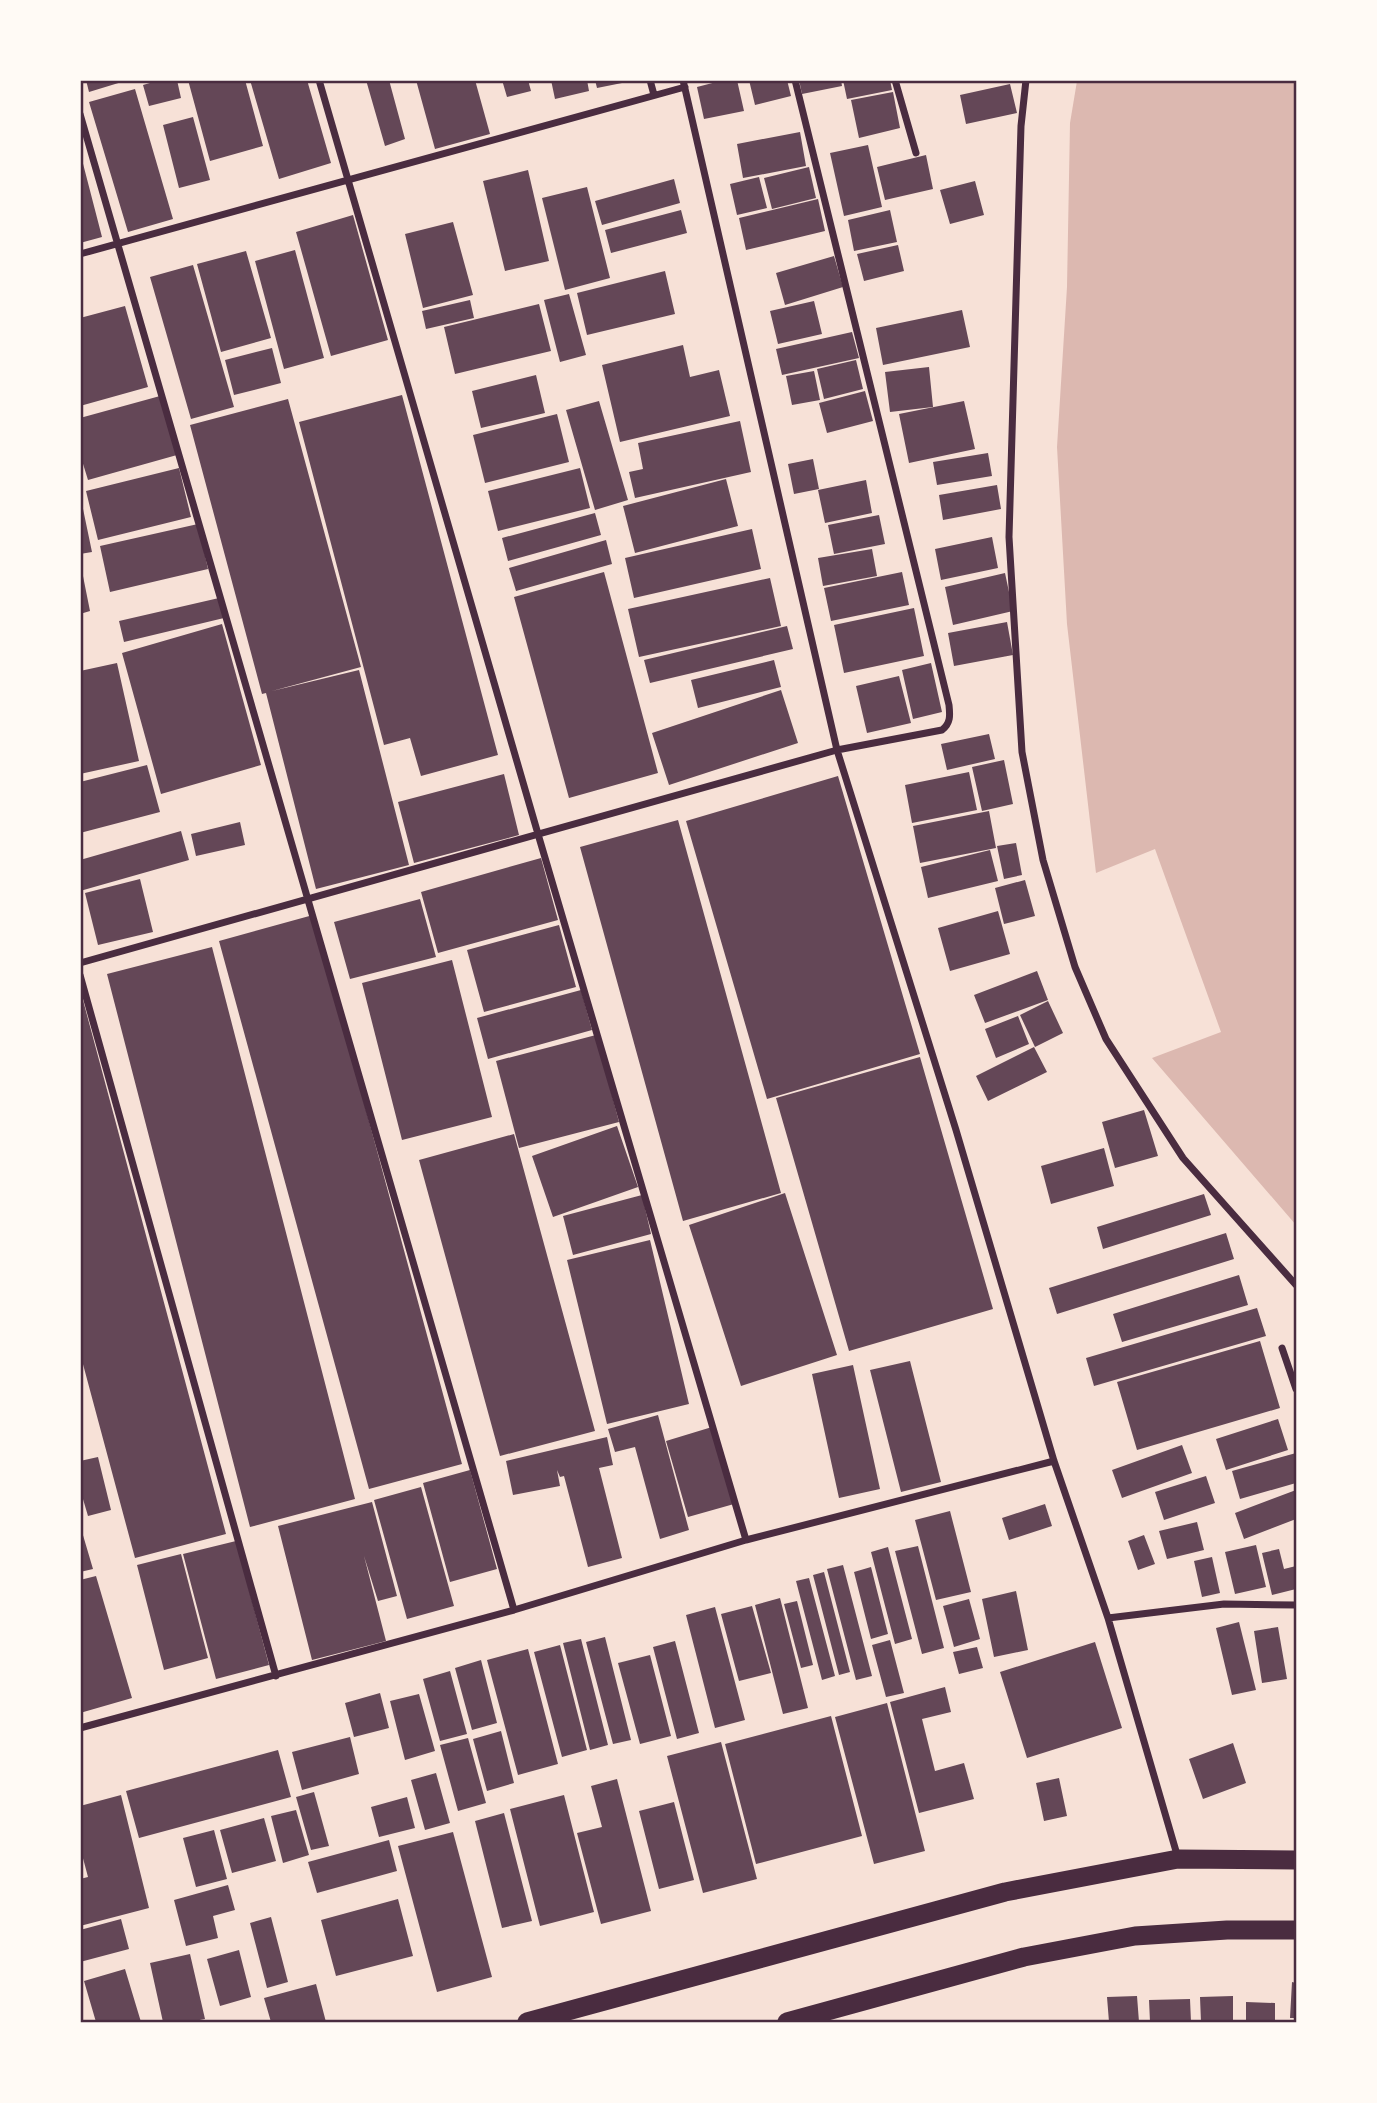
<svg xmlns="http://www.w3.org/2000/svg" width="1377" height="2103" viewBox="0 0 1377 2103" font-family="Signika,sans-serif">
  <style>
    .water { fill: #dcb8b0 }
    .building { fill: #644757 }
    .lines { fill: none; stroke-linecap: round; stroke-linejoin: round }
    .minor { stroke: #4a2c40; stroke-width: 7 }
    .trunk { stroke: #4a2c40; stroke-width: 19 }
    .neatline { fill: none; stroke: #4a2c40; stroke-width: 2.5 }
  </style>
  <rect width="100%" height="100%" fill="#f7e1d7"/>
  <path class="water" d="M1077,81H1296V1225L1152,1058L1221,1032L1155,849L1096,873L1067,624L1057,447L1067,287L1070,123Z"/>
  <path class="building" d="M86,80H125V81L89,92Z
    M160,80H177L181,98L149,106L143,85Z
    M188,80H245L263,146L210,161Z
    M250,80H307L331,163L279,179Z
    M366,80H389L405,139L385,146Z
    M416,80H475L490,134L435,149Z
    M502,80H528L531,91L507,97Z
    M551,80H587L589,91L555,99Z
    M595,80H627V82L597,88Z
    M724,80H737L744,111L704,119L697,87Z
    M749,80H787L791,96L755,105Z
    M799,80H841L842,86L802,94Z
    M843,80H890L892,90L847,99Z
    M1010,84L1017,113L966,124L960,95Z
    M135,89L173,219L128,232L89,102Z
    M893,92L900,128L859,138L851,100Z
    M193,117L210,180L179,188L163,125Z
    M800,132L806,166L743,178L737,144Z
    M868,145L882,207L844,216L830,153Z
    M80,152L102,237L80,243Z
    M926,155L933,189L885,200L877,167Z
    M809,167L816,198L772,209L764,178Z
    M528,170L549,261L505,271L483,181Z
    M759,177L767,208L737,215L730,184Z
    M674,179L680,203L602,225L595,201Z
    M975,181L984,215L950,224L940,190Z
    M587,187L610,278L565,290L542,198Z
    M818,199L825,231L746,250L739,218Z
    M681,210L687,233L611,253L605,230Z
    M890,210L897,242L854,251L848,220Z
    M353,215L388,340L331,356L296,232Z
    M453,222L473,295L423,308L405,234Z
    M898,245L904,271L864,281L857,254Z
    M295,250L324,358L284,369L255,261Z
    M246,251L271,338L221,352L197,264Z
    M834,256L843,287L785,305L776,273Z
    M193,265L234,407L191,419L150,277Z
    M665,271L675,314L587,335L577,293Z
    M569,294L586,355L560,362L544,300Z
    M470,300L474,318L426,329L422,311Z
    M814,301L822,334L778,344L770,311Z
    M539,304L551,351L455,374L444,327Z
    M125,306L148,387L80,406V318Z
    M962,310L970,347L883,365L876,328Z
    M852,332L859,358L782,375L776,349Z
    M683,345L690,377L719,370L730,416L620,442L602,365Z
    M272,348L281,383L234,395L225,360Z
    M856,360L863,389L824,399L817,369Z
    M929,367L933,407L890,412L885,372Z
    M814,371L820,400L792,405L786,376Z
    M536,375L545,413L481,428L472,391Z
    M865,391L873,421L827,433L819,403Z
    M402,395L498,755L421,776L410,738L384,745L299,422Z
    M160,396L177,455L88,480L80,454V418Z
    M288,399L361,667L272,691L359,670L409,865L316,889L266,693L262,694L190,425Z
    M599,401L628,500L595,510L566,410Z
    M964,401L975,449L909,463L899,414Z
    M557,414L569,462L485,483L473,435Z
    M740,421L751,472L635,498L629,472L643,469L638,443Z
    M988,453L992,476L937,485L933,462Z
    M813,459L819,489L794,494L788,464Z
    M179,468L191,517L98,540L86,491Z
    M580,468L590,508L498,531L488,491Z
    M726,479L738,526L635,553L623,506Z
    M866,480L872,513L825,523L818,490Z
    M997,485L1001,509L943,520L939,495Z
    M82,504L92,552L80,554V505Z
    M595,513L601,535L508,561L502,538Z
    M879,515L885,544L834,554L828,525Z
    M198,524L208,569L110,592L100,546Z
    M752,529L761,569L634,598L625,558Z
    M992,537L998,568L941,580L935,549Z
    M606,540L612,564L516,591L509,568Z
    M872,549L877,576L823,586L818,558Z
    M82,571L90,611L80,614V572Z
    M604,572L658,773L569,798L514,597Z
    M902,572L909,605L831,621L824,588Z
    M1005,573L1013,611L953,625L945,587Z
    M770,578L781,626L639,657L628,609Z
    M219,598L224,618L124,642L119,621Z
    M914,608L924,656L844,673L834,625Z
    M1007,622L1013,655L954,666L948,633Z
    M222,624L261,765L161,794L122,653Z
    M787,626L793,649L650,683L644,660Z
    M774,660L781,687L698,708L691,680Z
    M117,663L139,761L80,774V671Z
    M931,663L942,712L913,719L902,670Z
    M899,676L911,723L867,733L856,686Z
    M781,690L798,743L669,785L652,733Z
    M989,734L995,759L947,770L941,744Z
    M1004,760L1013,804L982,811L972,767Z
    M147,765L160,812L80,833V782Z
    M969,772L977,810L912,823L905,785Z
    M504,774L519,835L414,863L398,802Z
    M838,776L920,1054L767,1099L686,821Z
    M989,811L996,848L920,863L913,826Z
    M678,820L781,1193L683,1221L580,847Z
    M240,822L245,845L196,856L191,834Z
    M181,831L189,860L80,891V860Z
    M1016,843L1022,875L1004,879L997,846Z
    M990,850L998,881L928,898L921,867Z
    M541,858L558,920L438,953L421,892Z
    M140,879L153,932L98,945L85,893Z
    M1025,880L1035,916L1004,924L995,888Z
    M420,899L436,957L350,979L334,922Z
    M998,911L1010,954L950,971L938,928Z
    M313,915L462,1464L369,1489L219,941Z
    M559,925L576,987L484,1012L467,950Z
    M212,947L355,1499L250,1527L107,974Z
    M452,960L492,1117L402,1140L362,983Z
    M1037,971L1048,1000L985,1023L974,995Z
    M80,989L226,1534L135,1558L80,1353Z
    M581,990L592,1030L488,1059L477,1018Z
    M1048,1001L1063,1033L1035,1047L1020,1015Z
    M1018,1016L1029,1044L996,1058L985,1029Z
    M596,1035L619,1122L519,1148L496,1061Z
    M1034,1047L1047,1072L988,1101L976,1076Z
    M920,1057L993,1309L849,1351L776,1098Z
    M1144,1110L1158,1156L1115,1168L1102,1122Z
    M617,1126L638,1187L553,1217L532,1156Z
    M514,1134L595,1431L500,1456L419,1160Z
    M1104,1148L1114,1186L1051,1204L1041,1166Z
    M785,1193L837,1355L741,1386L689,1225Z
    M1204,1194L1211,1215L1103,1249L1097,1227Z
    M642,1195L651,1234L573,1255L563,1216Z
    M1226,1233L1234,1259L1057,1314L1049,1288Z
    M650,1240L689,1404L607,1424L567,1260Z
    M1239,1275L1248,1305L1122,1342L1113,1314Z
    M1257,1308L1266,1336L1094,1386L1086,1358Z
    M1260,1341L1280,1408L1137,1450L1117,1382Z
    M910,1361L941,1482L901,1492L870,1370Z
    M853,1365L880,1489L839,1498L812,1374Z
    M658,1415L689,1530L660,1539L635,1447L615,1452L608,1429Z
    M1278,1419L1288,1450L1226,1470L1216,1439Z
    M712,1427L734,1504L688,1517L666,1441Z
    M607,1437L613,1465L599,1468L622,1558L588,1567L564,1476L560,1477L557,1470L560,1486L513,1495L506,1461Z
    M1182,1445L1192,1473L1122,1498L1112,1470Z
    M1296,1453V1483L1240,1499L1232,1471Z
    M98,1457L111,1510L88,1516L80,1489V1461Z
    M470,1470L497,1569L450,1582L423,1483Z
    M1206,1476L1215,1503L1164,1520L1155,1492Z
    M421,1487L454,1606L407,1619L374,1500Z
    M1296,1490V1519L1244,1539L1235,1513Z
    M372,1502L397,1596L378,1601L364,1556L386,1641L312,1660L278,1526Z
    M1045,1504L1052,1526L1009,1540L1002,1518Z
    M950,1511L971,1592L936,1600L915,1520Z
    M1197,1522L1204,1550L1167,1559L1159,1531Z
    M80,1525L93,1569L80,1572Z
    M1144,1535L1155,1564L1138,1570L1128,1541Z
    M236,1541L269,1665L216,1679L183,1554Z
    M1256,1545L1266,1587L1235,1594L1225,1552Z
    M918,1546L944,1648L922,1654L895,1551Z
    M888,1547L912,1639L895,1644L871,1552Z
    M1279,1549L1284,1569L1296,1566V1589L1272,1595L1262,1553Z
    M181,1554L208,1658L164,1670L137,1565Z
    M1212,1557L1220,1593L1202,1597L1194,1561Z
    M843,1565L872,1676L856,1680L827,1569Z
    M871,1567L888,1634L871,1639L854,1572Z
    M824,1572L850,1672L839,1675L813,1575Z
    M96,1576L132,1698L80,1713V1580Z
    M809,1578L835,1676L822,1680L796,1581Z
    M1016,1591L1028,1650L994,1657L982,1599Z
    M780,1598L808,1708L783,1714L755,1605Z
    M969,1599L980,1639L954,1647L943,1606Z
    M797,1601L813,1665L801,1668L784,1604Z
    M752,1606L771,1673L739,1681L721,1614Z
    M715,1607L745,1720L715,1728L686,1615Z
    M1239,1622L1256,1690L1232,1695L1216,1628Z
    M1278,1627L1287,1679L1262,1683L1254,1631Z
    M605,1637L631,1740L613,1744L586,1642Z
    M581,1639L608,1745L590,1750L563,1643Z
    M890,1640L904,1693L886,1697L872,1645Z
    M675,1641L699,1733L677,1739L653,1647Z
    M1095,1642L1122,1728L1027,1758L1000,1672Z
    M560,1645L587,1750L562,1757L534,1652Z
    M977,1647L983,1668L959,1674L953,1652Z
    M528,1649L558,1764L518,1775L487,1660Z
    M650,1655L671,1736L640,1744L618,1663Z
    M481,1660L497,1723L472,1730L455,1668Z
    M450,1671L467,1734L440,1741L423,1679Z
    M945,1687L951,1712L922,1719L935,1771L964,1763L974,1799L919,1813L890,1702Z
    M380,1693L389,1728L354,1737L345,1703Z
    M419,1694L435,1751L405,1760L390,1701Z
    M887,1703L925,1851L874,1864L835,1717Z
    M831,1716L862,1836L756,1864L725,1744Z
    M501,1731L514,1783L487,1791L473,1739Z
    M350,1737L359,1774L302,1790L292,1752Z
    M468,1738L486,1803L458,1811L440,1745Z
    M721,1742L757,1879L703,1893L667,1756Z
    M1233,1743L1246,1783L1203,1799L1189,1759Z
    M278,1750L291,1797L139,1838L126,1791Z
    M436,1773L450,1823L425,1830L411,1780Z
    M1059,1778L1067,1816L1044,1821L1036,1783Z
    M617,1779L651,1911L601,1924L577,1833L602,1827L591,1786Z
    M314,1792L329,1846L311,1850L296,1797Z
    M121,1795L149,1908L80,1926V1879L88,1877L80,1847V1806Z
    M564,1795L594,1912L540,1926L510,1809Z
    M407,1797L415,1828L379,1837L371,1807Z
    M674,1802L694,1880L659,1889L639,1811Z
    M296,1810L309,1855L283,1863L271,1816Z
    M504,1813L532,1921L502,1928L475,1821Z
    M264,1818L276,1861L232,1873L220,1830Z
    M214,1830L227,1879L196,1887L183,1838Z
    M453,1832L492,1977L437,1992L398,1846Z
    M389,1840L397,1871L317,1893L308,1862Z
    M228,1885L235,1910L213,1916L218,1938L186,1946L174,1900Z
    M398,1899L413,1956L336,1976L321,1920Z
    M271,1917L288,1982L267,1988L250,1923Z
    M121,1919L129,1949L80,1962V1930Z
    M239,1950L251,1997L220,2006L207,1959Z
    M190,1954L205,2019L189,2022H163L150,1963Z
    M125,1969L141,2022H96L84,1981Z
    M1292,1982L1296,1983V2018H1290Z
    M316,1984L326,2022H271L264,1998Z
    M1137,1996L1139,2022H1109L1107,1997Z
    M1233,1996V2022H1201L1200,1997Z
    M1190,1999L1191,2022H1150L1149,2000Z
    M1246,2002L1275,2003V2022H1246Z"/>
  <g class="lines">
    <path class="minor" d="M319,80L538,834L746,1540
      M650,80L654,95
      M683,80L837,750L956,1130L1054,1461L1108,1618L1178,1858
      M895,80L916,153
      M1026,80L1021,126L1009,537L1022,752L1043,860L1075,967L1106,1039L1183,1158L1296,1285
      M80,114L514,1610
      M80,254L685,87
      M80,963L837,750L942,730C951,723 950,715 949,705L795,80
      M80,975L276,1676
      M1282,1348L1296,1389
      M1108,1618L1224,1604L1296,1605
      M80,1728L514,1610L746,1540L1054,1461"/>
    <path class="trunk" d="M527,2022L1005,1892L1178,1859L1296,1860
      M787,2022L1024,1957L1135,1936L1227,1930H1296"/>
  </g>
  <rect width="1377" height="2103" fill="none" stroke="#fffaf5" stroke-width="164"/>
  <rect x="82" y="82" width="1213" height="1939" class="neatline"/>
</svg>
